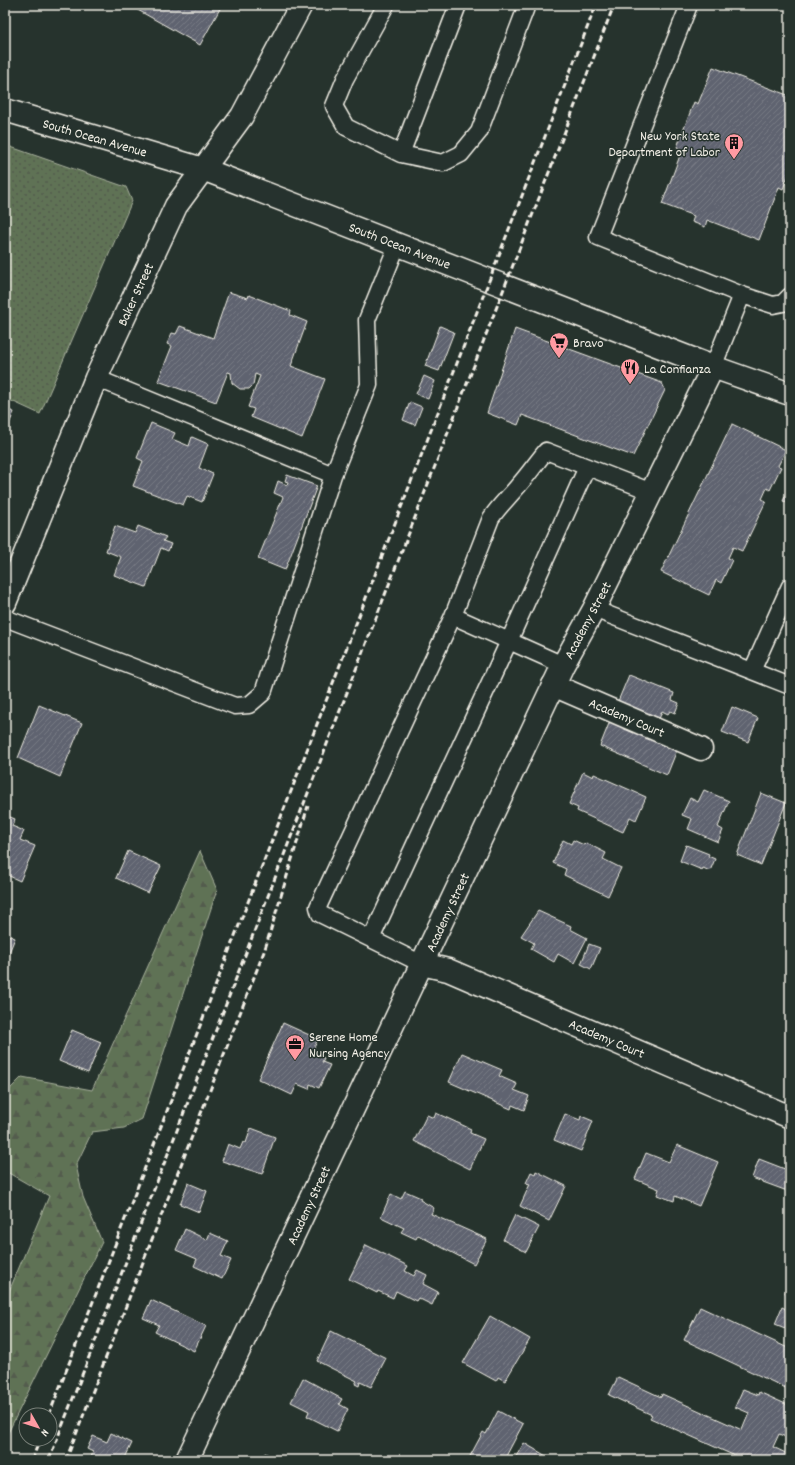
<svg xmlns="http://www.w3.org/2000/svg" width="795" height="1465" viewBox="0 0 795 1465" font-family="Dekko,sans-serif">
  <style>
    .forest { fill: url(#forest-firs); stroke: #aab29e }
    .park { fill: url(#park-dots); stroke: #aab29e }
    .building { fill: url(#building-hatch); stroke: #f4f1e8 }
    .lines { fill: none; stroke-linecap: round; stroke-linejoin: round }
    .lane-casing { stroke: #f4f1e8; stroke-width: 19 }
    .street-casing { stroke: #f4f1e8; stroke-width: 25 }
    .secondary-casing { stroke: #f4f1e8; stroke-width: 25 }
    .lane { stroke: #26332d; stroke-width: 16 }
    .street { stroke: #26332d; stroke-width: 22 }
    .secondary { stroke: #26332d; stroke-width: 22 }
    .rail { stroke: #f4f1e8; stroke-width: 3; stroke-dasharray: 6 3; stroke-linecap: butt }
    .labels { text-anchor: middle; stroke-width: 3; stroke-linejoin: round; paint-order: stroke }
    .poi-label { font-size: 14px; fill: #f4f1e8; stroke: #26332d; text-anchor: start }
    .street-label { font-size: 14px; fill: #f4f1e8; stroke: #26332d }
  </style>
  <defs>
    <pattern id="forest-firs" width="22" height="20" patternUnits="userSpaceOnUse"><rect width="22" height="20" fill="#5f7255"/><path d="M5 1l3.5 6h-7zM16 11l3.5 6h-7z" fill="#535b4d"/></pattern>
    <pattern id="park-dots" width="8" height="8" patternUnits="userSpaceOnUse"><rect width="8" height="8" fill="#5f7255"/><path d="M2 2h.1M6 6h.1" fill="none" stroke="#535b4d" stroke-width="1.8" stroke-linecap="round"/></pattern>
    <pattern id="building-hatch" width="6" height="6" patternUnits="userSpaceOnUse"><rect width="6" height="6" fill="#5f6370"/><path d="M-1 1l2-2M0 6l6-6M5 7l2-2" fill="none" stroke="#777a84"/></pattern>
  </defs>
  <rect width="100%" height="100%" fill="#26332d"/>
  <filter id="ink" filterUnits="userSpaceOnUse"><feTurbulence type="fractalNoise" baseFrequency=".025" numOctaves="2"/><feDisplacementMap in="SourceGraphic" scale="8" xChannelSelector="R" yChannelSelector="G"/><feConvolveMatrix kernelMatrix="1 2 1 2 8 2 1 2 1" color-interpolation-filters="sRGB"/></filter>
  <g filter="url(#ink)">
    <path class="forest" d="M200,851L217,890L142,1119L124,1128L92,1132L76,1165L83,1197L102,1242L5,1439V1301L49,1196L5,1171V1094L22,1077L92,1090Z"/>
    <path class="park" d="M5,145L126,187L132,201L40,414L5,398Z"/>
    <path class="building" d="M138,5H222L200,45L136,9Z
      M713,67L790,96V170L783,189L779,187L759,240L707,220L705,227L692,222L694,216L662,204L682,150L677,147L694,102L698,104Z
      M229,292L248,298L249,295L291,311L290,315L307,322L291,366L325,379L302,438L251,417L254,409L248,407L260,376L255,374L253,385L249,389H240L232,383L231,373L228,372L216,402L158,381L172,346L167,344L172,333L176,334L180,326L213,338Z
      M440,326L454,332L439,371L425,366Z
      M515,329L662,383L665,390L633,456L522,415L518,425L487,413Z
      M424,376L435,381L428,399L416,394Z
      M410,402L422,407L415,425L403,420Z
      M5,409L14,412L5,434Z
      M151,423L175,433L172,439L189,446L192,437L208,444L199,468L213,474L202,502L187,496L183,505L133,486L143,461L137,458Z
      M732,424L786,450L778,466L781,467L770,490L767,488L762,499L766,501L742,551L733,547L728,558L732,560L721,583L716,580L709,595L661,572Z
      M287,475L317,486L285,570L258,559L283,497L274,493L278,481L287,485L288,482L285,481Z
      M790,486V504L783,501Z
      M115,526L135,533L138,526L166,537L163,541L171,544L168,551L161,548L146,587L114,575L121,557L106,551Z
      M629,675L674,693L672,700L679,703L675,713L670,711L668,714L662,711L658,722L616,706Z
      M39,705L82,723L60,777L18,758Z
      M732,707L758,718L748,742L722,732Z
      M612,716L679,745L667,775L600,746Z
      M583,772L593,777L594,774L646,797L636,820L630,817L623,832L577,811L578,808L569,804Z
      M704,790L729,801L718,827L723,830L718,842L688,829L692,819L682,815L690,798L698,802Z
      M761,793L786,803L761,865L737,855Z
      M5,815L15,819L12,826L24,831L20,840L35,846L20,881L5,874Z
      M563,840L571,844L573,840L584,845L586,843L606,853L603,859L621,868L608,896L564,875L566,869L553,863Z
      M686,845L709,854L708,856L715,859L710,871L703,868L702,870L680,861Z
      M128,851L161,866L148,893L116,878Z
      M538,911L571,926L570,929L587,938L574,963L558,954L554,962L531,949L534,943L521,936Z
      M5,934L15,938L5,962Z
      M589,944L600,948L591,969L581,964Z
      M283,1023L318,1039L312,1052L324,1058L322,1062L330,1065L319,1088L310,1084L309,1089L297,1084L292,1095L258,1079Z
      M72,1030L101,1042L88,1073L59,1061Z
      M462,1053L502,1070L499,1076L517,1084L514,1090L529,1096L524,1110L512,1105L511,1109L449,1082Z
      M436,1113L471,1129L470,1133L484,1139L470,1169L414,1141L427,1115L434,1118Z
      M565,1114L580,1120L581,1116L593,1121L581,1151L554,1140Z
      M251,1128L275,1137L262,1174L222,1161L228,1144L240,1149L243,1142L246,1143Z
      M677,1145L718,1162L699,1206L675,1196L674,1201L657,1195L659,1189L635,1179L646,1153L669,1162Z
      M759,1159L790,1171V1192L752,1178Z
      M536,1171L566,1186L549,1221L520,1206L530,1184L526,1183L531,1172L535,1174Z
      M188,1183L207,1191L199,1212L180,1204Z
      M405,1191L421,1198L420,1200L434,1208L431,1214L487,1239L474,1264L418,1235L416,1239L401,1232L404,1228L381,1217L391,1194L401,1199Z
      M515,1215L539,1227L526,1252L503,1240Z
      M185,1229L207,1240L210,1233L228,1241L221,1256L231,1260L222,1279L194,1266L197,1259L176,1250Z
      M366,1245L408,1266L405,1271L414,1276L417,1270L427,1275L423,1284L438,1292L432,1305L418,1298L416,1301L396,1291L393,1298L378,1291L377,1293L349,1279Z
      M790,1280V1296L785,1293Z
      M151,1300L206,1326L194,1351L155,1332L159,1325L143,1318Z
      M700,1307L790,1349V1390L684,1340Z
      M782,1307L790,1311V1330L775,1324Z
      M490,1316L530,1339L505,1381L498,1377L496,1381L463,1363Z
      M331,1331L386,1358L371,1387L360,1382L359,1386L355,1384L357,1381L317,1361Z
      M618,1377L661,1397L662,1394L742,1430L749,1413L735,1407L743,1389L758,1395L759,1392L790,1406V1439L779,1434L773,1447L790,1455V1460H744L650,1418L652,1415L609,1395Z
      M303,1378L342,1399L339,1404L348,1409L337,1431L307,1416L309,1411L291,1402Z
      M498,1411L523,1424L504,1460H468L483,1432L486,1434Z
      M111,1433L132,1443L125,1458L129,1460H90L93,1452L87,1449L93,1436L107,1442Z
      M524,1443L553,1460H514Z
      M265,1453L279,1460H261Z"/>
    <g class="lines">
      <g class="lane-casing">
        <path id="lane" d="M386,5L345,79L334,106L346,127L401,154
          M458,5L401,154L443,163L461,154L479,132L527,5
          M689,5L598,237L742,295
          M713,367L742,295L773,305L783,303L790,296
          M96,378L333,475
          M594,609L790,686
          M453,616L563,665
          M5,618L235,706L249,705L263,693L333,475L369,385L367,320L398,243
          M752,671L790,586
          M371,939L509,641L587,467
          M422,964L320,914L318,907L453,616L491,518C499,506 509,497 518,486C528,475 536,463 546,451L652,492"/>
      </g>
      <g class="street-casing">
        <path id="street" d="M553,685L701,749"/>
      </g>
      <g class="secondary-casing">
        <path id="secondary" d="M5,110L203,169L713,367L790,394
          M5,603L96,378L176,206L242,116L301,5
          M422,964L448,970L790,1117
          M187,1460L563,665L594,609L713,367"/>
      </g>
      <use href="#lane" class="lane"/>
      <use href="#street" class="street"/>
      <use href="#secondary" class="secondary"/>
      <path class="rail" d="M49,1415L596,5
        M32,1460L40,1439
        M49,1460L614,5
        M66,1460L265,949L308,806"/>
    </g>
  </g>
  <defs>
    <g id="building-pin" transform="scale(1)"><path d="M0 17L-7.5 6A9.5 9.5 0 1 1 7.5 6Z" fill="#ff9aa2" stroke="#26332d"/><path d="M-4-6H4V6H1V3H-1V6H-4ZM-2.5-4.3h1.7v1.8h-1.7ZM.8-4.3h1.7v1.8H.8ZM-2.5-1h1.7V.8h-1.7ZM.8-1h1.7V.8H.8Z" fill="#111"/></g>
    <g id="supermarket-pin" transform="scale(1)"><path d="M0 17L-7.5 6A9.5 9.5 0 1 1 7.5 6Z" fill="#ff9aa2" stroke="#26332d"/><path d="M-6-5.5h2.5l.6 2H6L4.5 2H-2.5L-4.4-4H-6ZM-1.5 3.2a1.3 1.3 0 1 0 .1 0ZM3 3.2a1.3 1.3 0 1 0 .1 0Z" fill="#111"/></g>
    <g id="restaurant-pin" transform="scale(1)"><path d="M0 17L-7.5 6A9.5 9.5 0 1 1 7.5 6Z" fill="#ff9aa2" stroke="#26332d"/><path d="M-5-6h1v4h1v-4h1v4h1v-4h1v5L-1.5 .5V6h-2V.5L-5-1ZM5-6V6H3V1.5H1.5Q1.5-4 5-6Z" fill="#111"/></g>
    <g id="office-pin" transform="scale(1)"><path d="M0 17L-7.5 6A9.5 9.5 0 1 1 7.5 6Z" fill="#ff9aa2" stroke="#26332d"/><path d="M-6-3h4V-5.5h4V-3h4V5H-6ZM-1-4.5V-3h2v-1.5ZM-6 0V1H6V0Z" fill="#111"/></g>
  </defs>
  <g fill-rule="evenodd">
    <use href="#building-pin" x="734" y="143"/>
    <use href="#supermarket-pin" x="559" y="342"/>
    <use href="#restaurant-pin" x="630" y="368"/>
    <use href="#office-pin" x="295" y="1044"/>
  </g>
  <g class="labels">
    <g class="poi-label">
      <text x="720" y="140" text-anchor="end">New York State<tspan x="720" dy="16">Department of Labor</tspan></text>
      <text x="573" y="347">Bravo</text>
      <text x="644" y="373">La Confianza</text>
      <text x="309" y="1041">Serene Home<tspan x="309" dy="16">Nursing Agency</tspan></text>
    </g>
    <g class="street-label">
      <text transform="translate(95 137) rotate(16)" y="5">South Ocean Avenue</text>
      <text transform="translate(400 245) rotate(21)" y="5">South Ocean Avenue</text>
      <text transform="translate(135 294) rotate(-65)" y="5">Baker Street</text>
      <text transform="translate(587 620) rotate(-62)" y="5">Academy Street</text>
      <text transform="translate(627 717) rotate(23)" y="5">Academy Court</text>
      <text transform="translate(447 912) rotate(-65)" y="5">Academy Street</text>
      <text transform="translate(607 1038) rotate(23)" y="5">Academy Court</text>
      <text transform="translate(308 1205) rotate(-65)" y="5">Academy Street</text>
    </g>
  </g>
  <rect width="795" height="1465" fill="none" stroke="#26332d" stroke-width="20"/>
  <rect x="10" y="10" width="775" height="1445" fill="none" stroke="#f4f1e8" stroke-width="1.5" filter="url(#ink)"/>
  <g transform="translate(38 1427) rotate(129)"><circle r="19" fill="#26332d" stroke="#787f78"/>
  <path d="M0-3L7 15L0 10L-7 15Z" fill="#ff9aa2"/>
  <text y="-6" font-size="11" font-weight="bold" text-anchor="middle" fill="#f4f1e8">N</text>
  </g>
</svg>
